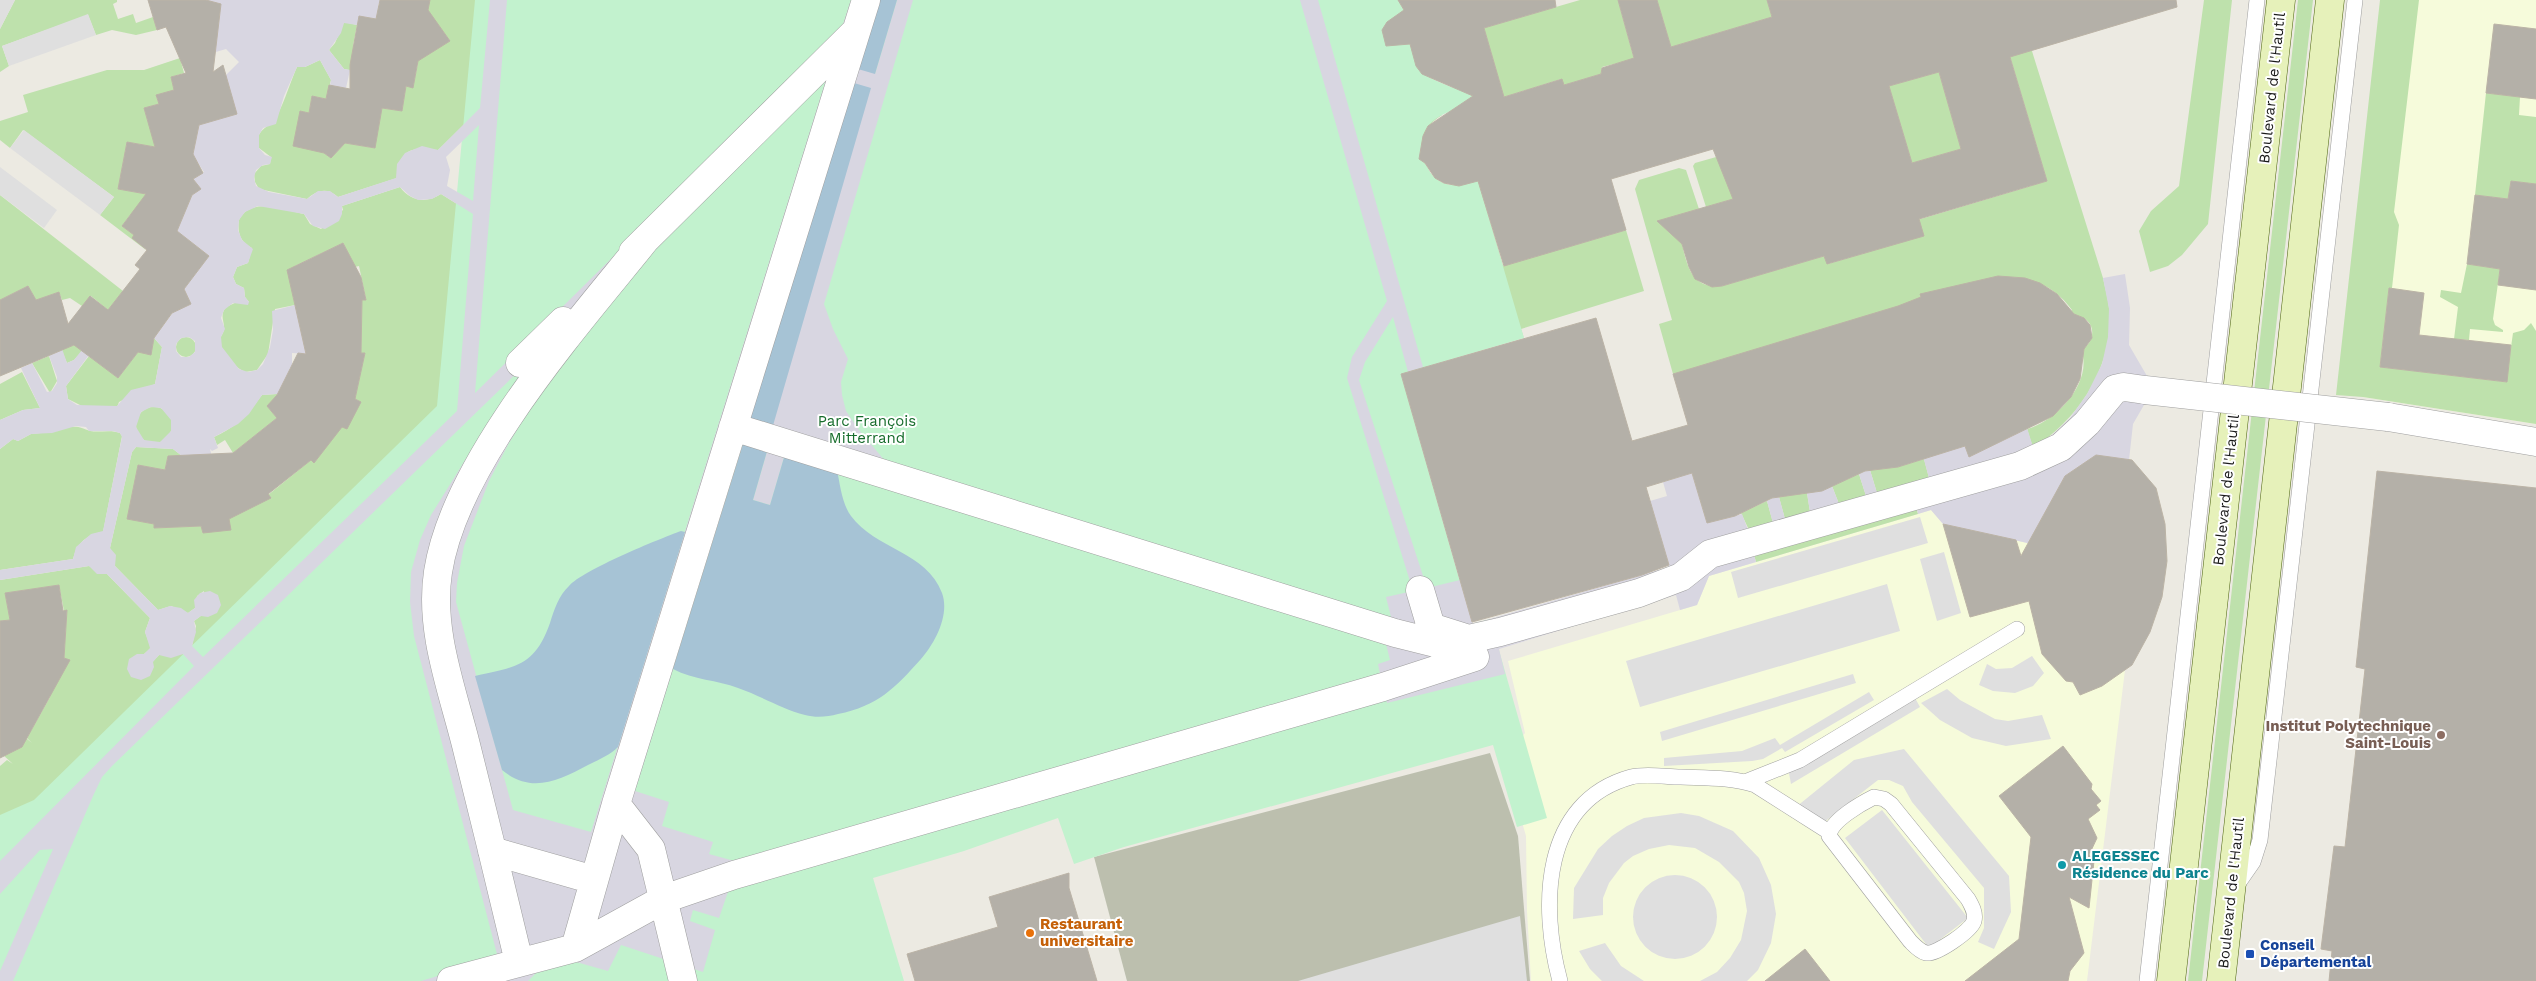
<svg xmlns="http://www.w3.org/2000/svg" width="2536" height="981" viewBox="0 0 2536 981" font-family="'Work Sans',sans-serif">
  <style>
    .education { fill: #f6fbdb }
    .construction { fill: #bcbfae }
    .grass { fill: #bee1ac }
    .park { fill: #c2f2ce }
    .parking { fill: #dfdfdf }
    .plaza { fill: #d8d6e1; fill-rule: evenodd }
    .water { fill: #a6c3d5 }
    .building { fill: #b4b0a8; stroke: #bbb3a6; fill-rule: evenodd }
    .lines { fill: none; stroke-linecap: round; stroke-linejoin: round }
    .lane-casing { stroke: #9f9f9f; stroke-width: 16 }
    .street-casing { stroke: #9f9f9f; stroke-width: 29 }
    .secondary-casing { stroke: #4d6410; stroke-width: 29 }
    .lane { stroke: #fff; stroke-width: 15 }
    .street { stroke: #fff; stroke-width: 28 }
    .secondary { stroke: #e6f1ba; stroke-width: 28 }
    .street-bridge-casing { stroke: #9f9f9f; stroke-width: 29; stroke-linecap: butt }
    .street-bridge { stroke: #fff; stroke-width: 28 }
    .education-dot { fill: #8d6e63; stroke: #fff; stroke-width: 2 }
    .culture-dot { fill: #0f9aa8; stroke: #fff; stroke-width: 2 }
    .food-dot { fill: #e8710a; stroke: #fff; stroke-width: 2 }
    .transit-dot { fill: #1a4fb4; stroke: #fff; stroke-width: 2 }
    .labels { text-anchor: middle; stroke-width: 4; stroke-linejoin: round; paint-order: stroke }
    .street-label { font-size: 15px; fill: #1b1b1b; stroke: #fff }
    .park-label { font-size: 15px; fill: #166c2b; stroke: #fff }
    .education-label { font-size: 15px; font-weight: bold; fill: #785e54; stroke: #fff; text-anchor: end }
    .culture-label { font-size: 15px; font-weight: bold; fill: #0d838f; stroke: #fff; text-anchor: start }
    .food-label { font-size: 15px; font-weight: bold; fill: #c56008; stroke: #fff; text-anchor: start }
    .transit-label { font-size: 15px; font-weight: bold; fill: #164399; stroke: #fff; text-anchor: start }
  </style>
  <rect width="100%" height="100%" fill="#eceae2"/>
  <path class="education" d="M2407,0H2536V424L2363,397Z
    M2096,455L2132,460L2156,488L2165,524L2167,561L2162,597L2150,632L2132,665L2125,670L2087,981H1531L1527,911L1526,836L1504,760L1525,733L1508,661L1697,605L1709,576L1931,510L1943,524L2036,545Z"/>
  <path class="construction" d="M1490,753L1518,836L1530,981H1127L1094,857Z"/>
  <path class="grass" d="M15,0H117V2L113,4L118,19L133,14L136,23L153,17L157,30L136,35L112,30L96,35L88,15L2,46L9,66L0,72V29Z
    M430,0H490L481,108L438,150C409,148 402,147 397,178L338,197C327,187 317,190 307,199L259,189L255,182L254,174L261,166L270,164L271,157L259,148C252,130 272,127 278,114C285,100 290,83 297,67H305L320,60L331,80L326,99L312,96L309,113L300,111L324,153L331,158L345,143L374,148L382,108L402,111L406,86L413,87L418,63L413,62L450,41L437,23L421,20Z
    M1318,0H1398L1416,66L1422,74L1431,78L1442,115C1418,130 1427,139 1420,160C1427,163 1427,169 1432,175C1445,190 1462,185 1478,181L1503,266L1626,230L1644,291L1521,329L1524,338Z
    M1580,0H1618L1634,59L1602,67L1601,74L1564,85L1561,79L1504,97L1484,28Z
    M1657,0H1767L1772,17L1671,47Z
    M2016,0L2103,278C2105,288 2108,298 2109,308C2115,365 2079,419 2033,448L2027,429C2056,422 2094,381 2081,350C2093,344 2097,327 2085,319C2080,316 2074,316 2070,312L2072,310C2051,280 2017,272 1983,280L1987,293L1673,374L1659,324L1672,320L1635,189L1639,180L1679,168L1686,170L1699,209L1666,219L1671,234L1680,236C1687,262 1688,289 1722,286L1824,256L1828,264L1898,243L1894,227L2047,181L2001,26Z
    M2204,0H2232L2208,224L2182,255L2168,266L2150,272L2139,231L2151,211L2179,186Z
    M2298,0H2313L2202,981H2188Z
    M2380,0H2419L2394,212L2399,225L2392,288H2389L2380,367L2506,382L2513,333L2524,330L2531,323L2536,331V424L2363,397L2336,395Z
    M344,22L357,25L353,46L370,49L366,73L344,69L329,50L335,43Z
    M180,58L184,73L171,77L174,90L156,96L159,104L144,108L148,122L153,121L157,137L155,147L127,142L118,189L146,194L144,205L130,215L122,226L134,235L146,250L100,215L114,197L23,130L10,148L0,140V121L28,112L23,95L107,70H144Z
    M1939,72L1961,149L1912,163L1889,86Z
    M2486,93L2520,97L2519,115L2536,117V184L2511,181L2508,199L2475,195Z
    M1755,146L1733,199L1706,207L1693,166L1695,163Z
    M400,187C410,201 426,204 441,194L473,214L457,410L192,646L196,626L194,621L202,615L204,591L197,596L195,608L188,613L171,606L158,610L115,566L110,548L132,452L136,447L173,449L182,456H168L165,470L138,465L128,519L154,524V528L201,526L203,533L268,495L311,460L314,463L359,401L355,399L365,353H361L362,300L366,299L359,266L355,267L343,243L295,266L307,291L293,297L295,305L275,309L268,354L257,370L245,372C235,367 221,354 220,341C220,337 223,334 224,330C225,321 219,316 226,307L237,302H249L245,297L244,288L236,284L233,277L237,267L248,263L252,248C241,243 237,233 239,220C251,196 283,210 304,214L310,224L321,229L343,210L342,206Z
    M0,195L123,291L108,310L91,296L82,306L70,298L62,300L59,292L36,300L28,286L0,300Z
    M2467,264L2500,269L2493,319L2495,325L2503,330V332L2470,329L2469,340L2454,339L2458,307L2440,297L2441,290L2461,293Z
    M176 347a10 10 0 1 1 20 0a10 10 0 1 1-20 0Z
    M154,338L162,347L155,384L119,402L117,407L82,406L68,399L66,386L89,356L118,378L138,352L151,354Z
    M75,345L82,351L74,360L67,363L61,349Z
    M49,356L57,381L50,393L32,363Z
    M22,372L40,408L23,410L0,420V384Z
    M277,394L279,397L267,406L277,418L233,453L225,440L217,445L214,437C236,427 248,414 262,395Z
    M136 425a18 18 0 1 1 36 0a18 18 0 1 1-36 0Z
    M67,427C82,426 80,428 90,431C100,433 110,429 120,433L122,436L103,532C87,534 77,543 73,559L0,570V449L13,439L18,441L31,434L52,432Z
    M1924,459L1929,478L1877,493L1870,470L1898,467Z
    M1859,474L1866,496L1839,504L1832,486Z
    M1807,493L1810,512L1785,519L1779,497Z
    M1767,501L1773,523L1749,530L1741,513Z
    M1915,504L1918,514L1756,562L1753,551Z
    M89,566L107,574L150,618L145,632L151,648L144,654L152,662L159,655L183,654L194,666L0,861V766L7,760L13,764L3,755L21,734L32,743L27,738L50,697L58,657L70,660L64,658L67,611H64L59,585L5,593L10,620L0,621V580Z"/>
  <path class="park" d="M475,0H1398C1405,12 1413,24 1415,39C1416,47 1413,57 1416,66C1421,80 1476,95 1492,100C1471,106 1433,110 1424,133C1420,142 1423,151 1420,160C1427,163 1427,169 1432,175C1445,190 1462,185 1478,181L1524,338L1401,374L1472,624L1490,619L1547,818L1517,827L1493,745L1124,847L1074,864L1058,818L964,851L873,878L904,981H0V815L34,800L437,406Z"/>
  <path class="parking" d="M0,0H15L0,29Z
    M88,14L96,35L9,66L2,46Z
    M24,130L114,197L100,215L10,148Z
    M0,167L57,210L44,228L0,195Z
    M1920,517L1928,543L1738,598L1731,572Z
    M1944,552L1961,613L1937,621L1920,559Z
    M1887,584L1900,631L1640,707L1626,661Z
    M2032,656L2044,673L2033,686L2015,693L1993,691L1979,685L1987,664L1996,669L2012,668Z
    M1853,674L1856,683L1662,741L1660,732Z
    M1947,689L1960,700L1995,719L2008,721L2042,715L2051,739L2006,746L1972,738L1940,720L1921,703Z
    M1869,692L1874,700L1785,752L1782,748L1763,759L1752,761L1664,766V758L1742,751L1775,738L1780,745Z
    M1915,698L1920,707L1791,784L1788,768Z
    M1904,749L2009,876L2011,912L1994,949L1978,942L1984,928V888L1912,802L1903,786L1889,780H1878L1823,823L1796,807L1854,760Z
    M1882,810L1968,918L1929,948L1845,838Z
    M1681,813L1699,816L1733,831L1759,858L1771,885L1776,914L1771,943L1758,970L1747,981H1700L1717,972L1730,958L1741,940L1747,911L1744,893L1739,882L1719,862L1695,848L1669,845L1649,849L1633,856L1624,863L1609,883L1603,898V915L1573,919L1574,888L1598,849L1612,836L1627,826L1644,818Z
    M1633 917a42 42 0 1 1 84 0a42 42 0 1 1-84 0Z
    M1520,916L1527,981H1298Z
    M1605,943L1621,966L1644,981H1602L1590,969L1579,951Z"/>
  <path class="plaza" d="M206,0H380L378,6L384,8L382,21L359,17L357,25L344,23L341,33L329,50L344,69L350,70L346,88L330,86L331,80L320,60L305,67H297L284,96L276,124L263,128L259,135V148L265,155L272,157L270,164L263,165L256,170L254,178L256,186L269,192L307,199L318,191H330L338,197L396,178L397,164L405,153L422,146L438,150L480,108L490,0H507L475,393L840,33L851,0H879L875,74L897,0H913L824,304L833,329L848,359L841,382L842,395L846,411L859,430L891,468L1393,625L1386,597L1413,591L1347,378L1352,357L1387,301L1300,0H1318L1423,367L1408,372L1393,317L1365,362L1359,380L1427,588L1460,580L1473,624L1669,567L1650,501L1667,496L1663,482L1692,473L1707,523L1742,514L1748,530L1773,523L1767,501L1772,498L1779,497L1785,519L1810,512L1807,493L1832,486L1839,504L1866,496L1859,474L1865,471L1870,470L1877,493L1929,478L1920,445L2023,415L2033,447L2049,438L2070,418L2087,394L2102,364L2108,337L2109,309L2103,278L2125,274L2130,308L2129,345L2147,376L2144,405L2133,424L2129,460L2036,545L1943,524L1931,510L1918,514L1916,504L1753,552L1756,562L1709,576L1697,605L1680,610L1676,595L1499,649L1505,674L1387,703L1386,696L730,886L719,918L693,910L690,921L715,930L703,972L621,945L608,971L569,960L539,970L528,981H421L498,958L414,636L410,602L411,572L420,540L431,515L472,449L518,393L522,368L112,766L102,777L93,796L13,981H0V971L53,849L40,850L0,894V861L194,666L183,654L171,658L159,655L153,662L154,667L150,676L141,680L131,677L127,669L129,659L137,654H144L150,648L145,632L150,618L107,574H97L89,566L0,580V570L73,559L76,547L91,534L103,531L122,437L120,433L113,431H89L86,427L76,426L52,433L31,434L18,441L13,439L0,449V420L23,410L40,408L21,368L32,363L47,392L52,391L57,383V377L45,345L59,340L67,363L74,360L82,350L89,355L66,386L68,399L77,405L117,406L131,390L155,384L162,347L154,338L174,311L191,304L184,289L209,256L177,231L192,195L200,189L193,179L204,172L198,163L191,162L199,124L225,76L239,62L226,49L202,56L219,22L221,5ZM830,67L591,832L513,810L456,602L457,583L464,546L489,481L509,443L537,397L640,263ZM479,125L473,201L447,186L450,170L446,157ZM400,187L410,196L418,200L432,199L441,194L473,214L457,411L203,657L192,646L196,632L194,621L201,616L208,617L217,613L221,605L218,595L210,591L200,593L194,600L195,608L188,613L181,608L170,606L158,610L115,566L116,555L110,548L132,452L136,447L173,449L182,456L213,461L210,449L212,451L218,448L214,437L238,424L249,414L262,395L277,394L288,400L300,374L289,368H292V353L308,354V312H297L295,305L272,311L273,330L270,347L263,364L257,370L248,372L239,369L222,347L221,337L225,329L221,318L224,310L233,303L248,305L249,302L245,297L244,288L236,284L233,277L237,267L248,263L253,249L242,240L238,230L239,220L245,212L258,206L304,214L313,226L325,229L339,221L342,214V206ZM189,337L195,341V352L189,357H181L176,351V344L181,338ZM151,407L161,408L171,420V431L160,442L144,440L136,427L141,412ZM744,441L768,448L753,500L770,505L785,454L1384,636L1390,660L1378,664L1380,674L738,862L709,854L713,842L662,826L669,802L635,791Z"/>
  <path class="water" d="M879,0H897L875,74L858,69Z
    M854,83L871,88L772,429L749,421Z
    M744,441L768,448L753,500L770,505L785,454L837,470C840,484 842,504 851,516C875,549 927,552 942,593C950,615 935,643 921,659C895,688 878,706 838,714C827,717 816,718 805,715C782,709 761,696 738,688C717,680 694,680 673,669Z
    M681,531L685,532L618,747C610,755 598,760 588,765C558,781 531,794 502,770L475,676C516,667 535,666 550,623C554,610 559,595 569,586C583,570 659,539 681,531Z"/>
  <path class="building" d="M148,0H206L221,4L213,72L223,65L237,114L199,125L193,154L203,173L193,179L201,189L192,195L177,231L209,256L184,289L191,304L172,313L154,338L151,355L138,352L118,378L74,345L0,376V300L28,286L36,300L59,292L68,324L90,296L108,310L140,269L135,265L147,250L132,238L134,235L122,226L146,194L118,189L127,142L155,147L144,108L159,104L156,95L174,90L171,77L186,73L166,27L157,30Z
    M380,0H430L428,10L450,41L418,61L413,88L406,86L402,111L382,108L375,148L345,143L331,158L324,153L293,146L300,111L309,113L312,96L326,99L329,85L350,89V65L359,16L376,19Z
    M1398,0H1555L1556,7L1484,28L1504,97L1562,79L1564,85L1601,74L1602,68L1634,58L1618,0H1657L1671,47L1772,17L1767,0H2176L2177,7L2010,57L2047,181L1919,219L1924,236L1827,264L1824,256L1722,286L1712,287L1695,279L1689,267L1682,244L1657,221L1733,199L1713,149L1611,179L1626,230L1504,266L1478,181L1459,186L1444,183L1435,178L1425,163L1419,159L1423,136L1428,126L1473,96L1422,74L1416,66L1410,44L1386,46L1382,30L1387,22L1404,10ZM1939,72L1961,149L1912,163L1889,86Z
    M2494,24L2536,29V99L2486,93Z
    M2511,181L2536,184V290L2498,285L2500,269L2467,264L2475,195L2508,199Z
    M343,243L361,277L366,300H362L361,353H365L355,399L361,402L347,429L342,427L314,463L311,460L268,494L271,498L229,519L231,530L203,533L201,526L154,528V524L127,519L138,465L165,470L168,456L233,453L277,418L267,406L277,395L298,353L306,354L287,270Z
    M1998,276L2025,278L2040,283L2057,294L2074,314L2084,318L2090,325L2092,338L2084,349L2080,379L2071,397L2053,416L1969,457L1965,446L1898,467L1865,471L1822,491L1772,498L1735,516L1707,523L1692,473L1646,487L1669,565L1642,575L1472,622L1401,374L1596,318L1632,441L1688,425L1673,374L1898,306L1921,297L1920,294Z
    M2389,288L2424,293L2419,335L2511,345L2507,382L2380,367Z
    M2096,455L2132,460L2156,488L2165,524L2167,561L2162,597L2150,632L2132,665L2102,686L2080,695L2073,682L2066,681L2042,654L2029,601L1970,617L1943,524L2016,540L2021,556L2065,476Z
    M2377,471L2536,488V981H2329L2332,951L2321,949L2334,846L2345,847L2365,669L2356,667Z
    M59,585L63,611L67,610L64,658L70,660L22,747L0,758V621L10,620L5,593Z
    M2063,746L2092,784L2091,789L2101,801L2096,805L2100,810L2088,819L2097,838L2089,855L2094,861L2089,908L2069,897L2084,953L2070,971L2068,981H1965L2019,939L2031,837L1999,796Z
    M1069,873V888L1097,981H915L907,954L998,927L989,897Z
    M1805,949L1830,981H1765Z"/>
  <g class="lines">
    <g class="lane-casing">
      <path id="lane" d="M1745,782L1800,760L2017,629
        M1874,797L1884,799L1891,804L1968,899C1972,906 1976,913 1974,921C1971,931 1936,955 1926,953C1919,951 1915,946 1910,941L1829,836C1830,821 1862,803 1874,797Z
        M2237,885L2253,862L2260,840L2355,0
        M1560,981C1540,907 1541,802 1631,777C1646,773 1666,777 1681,777C1706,778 1732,777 1755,785L1829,832
        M2147,981L2257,0"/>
    </g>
    <g class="street-casing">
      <path id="street" d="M633,252L853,34
        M520,363L563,321
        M2388,417L2536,442
        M733,427L1395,633L1451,647
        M1420,590L1431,627L1469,639L1500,632L1639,593L1681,577L1710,554L2020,466L2061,447L2087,423L2115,389L2124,387L2145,390
        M616,804L651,849L683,981
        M492,851L594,880
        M575,948L616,804L866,0
        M519,962C502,890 484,817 466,745C452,689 429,630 438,572C455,461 577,325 646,239
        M451,981L575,948L664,899L734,875L1383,687L1475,657"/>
    </g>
    <g class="secondary-casing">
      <path id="secondary" d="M2171,981L2281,0
        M2221,981L2330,0"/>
    </g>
    <use href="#lane" class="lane"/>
    <use href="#street" class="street"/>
    <use href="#secondary" class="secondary"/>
    <g class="street-bridge-casing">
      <path id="street-bridge" d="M2145,390L2388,417"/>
    </g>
    <use href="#street-bridge" class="street-bridge"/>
  </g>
  <circle class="education-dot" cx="2441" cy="735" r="5"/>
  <circle class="culture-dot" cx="2062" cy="865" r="5"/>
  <circle class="food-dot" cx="1030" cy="933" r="5"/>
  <rect class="transit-dot" x="2245" y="949" width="10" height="10" rx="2.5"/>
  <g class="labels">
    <g class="street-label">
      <text transform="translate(2272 88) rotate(-84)" y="5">Boulevard de l'Hautil</text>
      <text transform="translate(2226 490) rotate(-84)" y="5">Boulevard de l'Hautil</text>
      <text transform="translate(2231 893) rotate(-84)" y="5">Boulevard de l'Hautil</text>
    </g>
    <g class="park-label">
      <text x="867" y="426">Parc François<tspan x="867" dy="17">Mitterrand</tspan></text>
    </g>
    <g class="education-label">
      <text x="2431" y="731">Institut Polytechnique<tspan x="2431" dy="17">Saint-Louis</tspan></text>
    </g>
    <g class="culture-label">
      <text x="2072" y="861">ALEGESSEC<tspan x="2072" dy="17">Résidence du Parc</tspan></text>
    </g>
    <g class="food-label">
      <text x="1040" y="929">Restaurant<tspan x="1040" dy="17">universitaire</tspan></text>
    </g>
    <g class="transit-label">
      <text x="2260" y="950">Conseil<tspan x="2260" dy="17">Départemental</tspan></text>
    </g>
  </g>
</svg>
